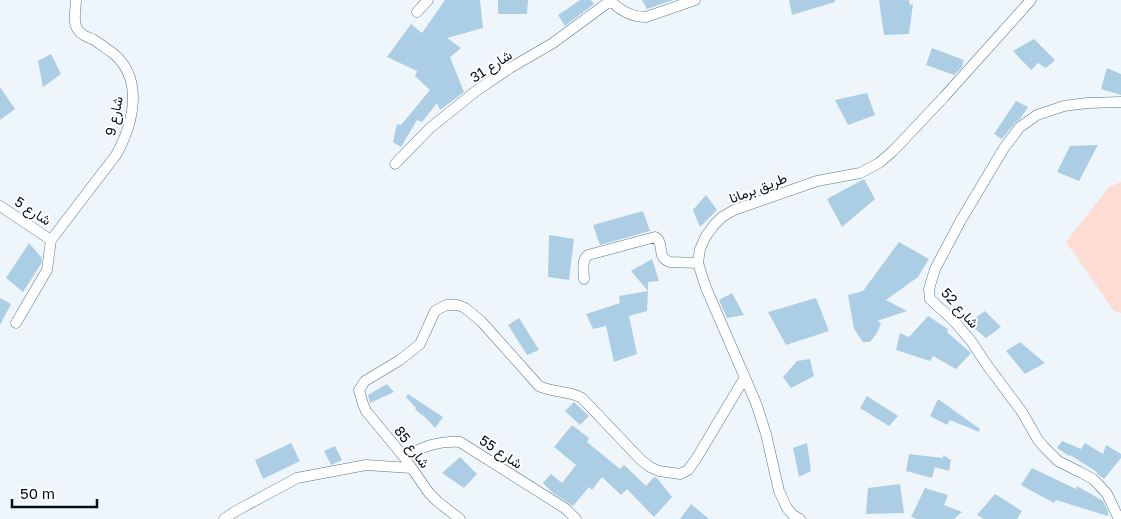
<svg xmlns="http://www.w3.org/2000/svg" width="1121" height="519" viewBox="0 0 1121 519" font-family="'Golos Text',Vazirmatn,sans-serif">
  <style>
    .green { fill: #fcdcd3 }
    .building { fill: #accee5 }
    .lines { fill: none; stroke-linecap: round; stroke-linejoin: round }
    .street-casing { stroke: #55758a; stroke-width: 11 }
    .street { stroke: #fff; stroke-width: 10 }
    .labels { text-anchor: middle; stroke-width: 4; stroke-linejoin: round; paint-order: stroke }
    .street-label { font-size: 14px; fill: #041018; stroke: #fff }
  </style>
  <rect width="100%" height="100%" fill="#eff6fb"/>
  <path class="green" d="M1121,182V313L1114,311L1066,242L1109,187Z"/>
  <path class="building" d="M445,0H480L483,28L447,38L461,48L450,57L464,92L440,110L437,103L422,122L417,120L401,147L393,142L397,124L401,125L430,90L415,76L417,71L387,57L411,24L422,33Z
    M498,0H528L527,14H498Z
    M580,0H591L594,4L565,26L558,15Z
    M642,0H673L647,9Z
    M789,0H835V2L792,15Z
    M879,0H909L910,5L913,4L909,34L884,35Z
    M1034,39L1055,60L1046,68L1038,63L1031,70L1013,51Z
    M932,48L964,60L962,67L954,75L926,65Z
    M51,54L61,74L43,87L38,61Z
    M1107,68L1121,74V95L1101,89Z
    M0,87L15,109L0,120Z
    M867,93L875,115L848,125L835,100Z
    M1016,101L1028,107L1020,119L1015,123L1002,139L994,134Z
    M1098,145L1079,181L1057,172L1070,146Z
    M864,179L875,199L842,227L827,199Z
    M706,195L717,210L700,227L693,210Z
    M643,211L650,231L600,245L593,225Z
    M549,235L574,239L569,280L548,277Z
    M899,242L929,259L918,277L886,300L907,311L877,321L881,323L877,333L870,342H863L854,329L848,295L863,291Z
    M29,243L42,258L41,264L23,292L6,278Z
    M652,259L659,281L648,282V291L631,271Z
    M648,291L647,311L629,316L637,354L614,362L606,326L593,329L586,314L620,303L619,296Z
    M732,293L744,315L727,318L719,300Z
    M0,298L11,304L0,325Z
    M816,298L829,331L786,345L768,312Z
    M985,311L1001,327L986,338L968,323Z
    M928,316L948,329L947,332L971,353L956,369L933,356L930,361L896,350L900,333L909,337Z
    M519,318L539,350L527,355L508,325Z
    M1020,342L1045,363L1025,374L1006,351Z
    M810,359L814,376L791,388L783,377L797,361Z
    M387,384L394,392L370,403L368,395Z
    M408,394L443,417L435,428L423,415V416L415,409L416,408L406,397Z
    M867,396L898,416L889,426L860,408Z
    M938,399L980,429L979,432L950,420L947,425L930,416Z
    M574,402L589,416L580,425L565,411Z
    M572,425L589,438L587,442L620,469L624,465L646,486L654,477L657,478L672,497L654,517L627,489L621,495L602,477L592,490L589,487L573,506L553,493L543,483L551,474L562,483L576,465L554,447Z
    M1062,441L1081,449L1085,443L1103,454L1106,445L1121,454V458L1104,479L1100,476L1097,473V472L1070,455L1069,456L1057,448Z
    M291,443L300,461L263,479L255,460Z
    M807,443L811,471L799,477L793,448Z
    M335,446L342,460L331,465L324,451Z
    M909,454L943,458V455L951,460L949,471L935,467L932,478L906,471Z
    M460,457L477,474L464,488L442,473Z
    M1032,468L1076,489L1077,486L1103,501L1108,511V516L1056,500L1054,503L1021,485Z
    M900,484L904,513L866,514L868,488Z
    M925,488L948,495L944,505L962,512L954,519H918L911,517Z
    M995,494L1022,511L1017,519H984L977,515Z
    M691,504L709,519H680Z"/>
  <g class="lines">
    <g class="street-casing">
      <path id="street" d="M610,0C619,10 632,17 646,17L695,0
        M417,12L428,0
        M395,164L430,128L476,91L510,68L553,43L610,1
        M0,206L51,240
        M584,279C584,271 581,260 588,255L655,237C666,244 655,257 670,262L698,263
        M16,323L47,270L51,240L116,155C134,123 145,76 110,51C104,47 99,43 94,40C88,37 82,36 78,30C72,22 76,9 76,0
        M404,457C422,447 439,440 460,442L566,509L576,519
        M224,519L236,511L297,478L366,465L411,468
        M460,519L438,502L429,493L404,457L366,411L363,404L359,390L365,381L400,360L420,344L435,311L446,305H458L465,308L481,321L539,386C553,393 568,390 582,398L640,459L650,467L659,471L680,474L688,470L696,459L745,377
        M800,519L793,515L787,508L779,491L766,434L756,403L706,288L698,263L700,249L706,236L714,225L722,217L734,210L817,181L860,173L879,163L893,151L944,97L1031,0
        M1119,519L1107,494L1099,485L1093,479L1080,472L1058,461L1044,447L1038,440L1022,412L987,365L971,341L954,321L930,299L929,289L935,269L961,220L1004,148L1020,127L1037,115L1064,106L1087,103L1121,102"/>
    </g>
    <use href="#street" class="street"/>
  </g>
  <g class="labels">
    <g class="street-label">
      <text transform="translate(491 66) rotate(-33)" y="5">شارع 31</text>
      <text transform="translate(114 116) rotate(-78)" y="5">شارع 9</text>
      <text transform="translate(758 188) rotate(-21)" y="5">طريق برمانا</text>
      <text transform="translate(33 211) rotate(33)" y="5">شارع 5</text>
      <text transform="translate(960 308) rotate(48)" y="5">شارع 52</text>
      <text transform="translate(412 447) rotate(53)" y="5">شارع 85</text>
      <text transform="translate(501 452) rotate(34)" y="5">شارع 55</text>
    </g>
  </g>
  <path d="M12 499v8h85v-8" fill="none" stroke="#041018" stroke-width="2.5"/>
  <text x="20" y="499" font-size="15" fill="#041018" stroke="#ffffff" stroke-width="4" paint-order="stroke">50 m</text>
</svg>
